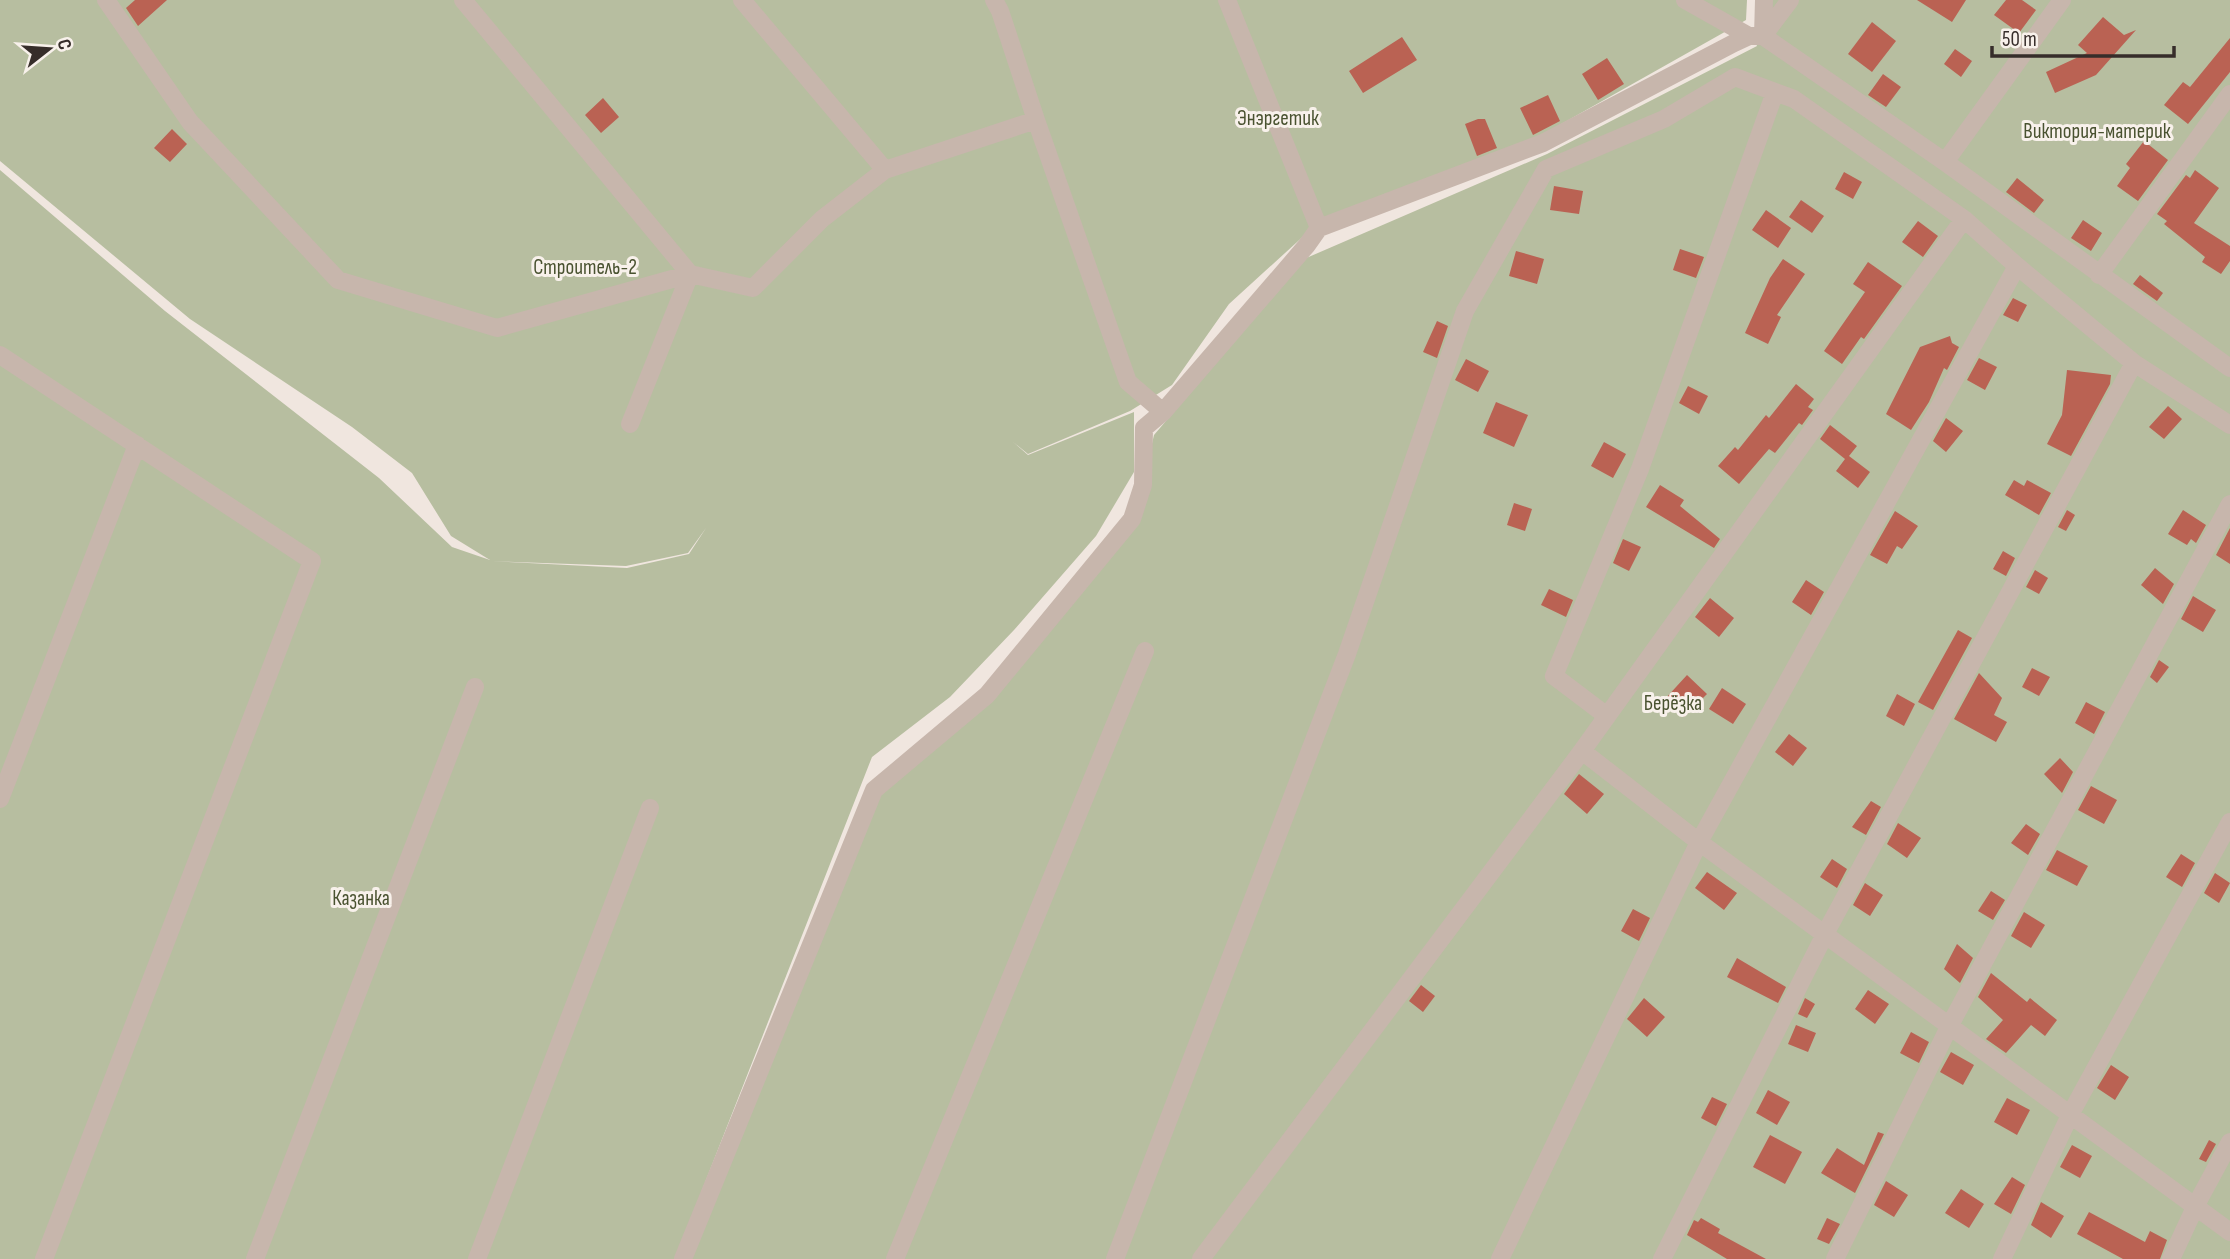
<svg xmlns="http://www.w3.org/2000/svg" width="2230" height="1259" viewBox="0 0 2230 1259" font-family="'Sofia Sans Condensed',sans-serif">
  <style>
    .green { fill: #b7bea0; fill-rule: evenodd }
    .building { fill: #ba6253 }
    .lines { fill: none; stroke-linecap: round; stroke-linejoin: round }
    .minor { stroke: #c7b6ac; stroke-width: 18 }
    .labels { text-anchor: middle; stroke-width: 6; stroke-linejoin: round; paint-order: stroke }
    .park-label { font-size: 21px; fill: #495230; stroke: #f8f1eb }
  </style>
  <rect width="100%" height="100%" fill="#f0e6df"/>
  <path class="green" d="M0,0H1747L1746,20L1533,140L1307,233L1229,304L1172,385L1130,411L1028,454L1012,441L1028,455L1134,412V472L1096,536L1014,630L950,697L872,757L675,1259H0V170L165,311L379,478L452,547L490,560L451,536L412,473L352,427L190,319L0,161ZM706,528L689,554L627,568L491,561L626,566L688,553Z
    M1769,0H2230V1259H688L892,766L992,684L1138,503L1154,435L1304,259L1547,154L1757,46L1752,34Z"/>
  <path class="building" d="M135,0H167L138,26L126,8Z
    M1917,0H1966L1952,22Z
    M2006,0H2022L2036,10L2019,33L1994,15Z
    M2103,17L2124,35L2136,30L2096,75L2055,93L2046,72L2087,53L2078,45Z
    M1872,22L1896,41L1872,72L1848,54Z
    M1402,37L1417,60L1363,93L1349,71Z
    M2230,38V72L2188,124L2164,105L2183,82L2190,87Z
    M1955,49L1972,61L1961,77L1944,64Z
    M1607,58L1624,84L1598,100L1582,74Z
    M1883,74L1901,87L1886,107L1868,95Z
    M1548,95L1560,121L1533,135L1520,108Z
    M603,98L619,117L601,133L585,115Z
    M1478,119H1485L1497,148L1477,156L1465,124Z
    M172,129L187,144L170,162L154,148Z
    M2144,141L2168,160L2138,201L2117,186L2130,168L2126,164Z
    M2195,170L2219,188L2194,223L2230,246V261L2221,274L2202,262L2205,257L2164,224L2167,221L2157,214L2186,175L2190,178Z
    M1844,172L1862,182L1853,199L1835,189Z
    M2017,178L2044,200L2034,213L2006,192Z
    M1554,186L1583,191L1579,214L1550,210Z
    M1801,200L1824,216L1812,233L1789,217Z
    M1766,210L1791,228L1778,248L1752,230Z
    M2083,220L2102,233L2091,251L2071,238Z
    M1918,221L1938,236L1923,257L1902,242Z
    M1680,249L1704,257L1696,278L1673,270Z
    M1516,251L1544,259L1537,284L1509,276Z
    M1783,259L1805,274L1777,315L1781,317L1768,344L1745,333L1770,278Z
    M1868,262L1902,286L1864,339L1861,337L1842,364L1824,351L1865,292L1853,284Z
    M2140,275L2163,293L2157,301L2133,284Z
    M2013,298L2027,305L2018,322L2003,315Z
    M1437,321L1448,326L1437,358L1423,352Z
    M1950,336L1952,343L1959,347L1947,370L1944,368L1929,402L1911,430L1886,414L1920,347Z
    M1979,358L1997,367L1985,390L1967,380Z
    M1466,359L1489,371L1478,392L1455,380Z
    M2067,370L2111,375L2110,384L2071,456L2047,444L2062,415Z
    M1796,384L1814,399L1808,407L1813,410L1802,425L1799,423L1775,453L1769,449L1739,484L1718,466L1735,447L1738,450L1766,415L1769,418Z
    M1688,386L1708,396L1699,414L1679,403Z
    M1496,402L1528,415L1514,447L1483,433Z
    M2168,406L2182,419L2164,439L2149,427Z
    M1946,418L1963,431L1946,452L1933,441Z
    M1830,425L1857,446L1849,456L1870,472L1858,488L1836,471L1845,459L1820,439Z
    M1604,442L1626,454L1613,478L1591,466Z
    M2014,480L2024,486L2027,480L2051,493L2039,515L2005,495Z
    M1660,485L1684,500L1680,506L1720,539L1714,548L1646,507Z
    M1514,503L1532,509L1525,531L1507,525Z
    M2067,510L2075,515L2066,531L2058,527Z
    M2183,510L2206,525L2196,543L2191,539L2187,545L2168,534Z
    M1895,511L1918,526L1902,549L1897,546L1887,564L1870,555Z
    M2230,528V564L2216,555Z
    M1623,539L1641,547L1629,571L1613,563Z
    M2003,551L2015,558L2006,576L1993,569Z
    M2155,568L2174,584L2163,604L2141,585Z
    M2035,570L2048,578L2039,594L2026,587Z
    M1806,580L1824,592L1811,615L1792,602Z
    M1549,589L1573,600L1566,617L1541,605Z
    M2193,596L2216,610L2203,632L2181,619Z
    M1710,598L1734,618L1719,637L1695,617Z
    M1958,630L1972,638L1933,710L1918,702Z
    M2159,660L2169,667L2157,683L2150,677Z
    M2032,668L2050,677L2039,696L2022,687Z
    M1979,673L2002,698L1994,715L2007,722L1996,742L1954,719Z
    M1687,675L1707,694L1684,717L1665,699Z
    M1722,688L1746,704L1733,724L1709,709Z
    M1897,694L1915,704L1904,726L1886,716Z
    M2086,702L2105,712L2094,734L2075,723Z
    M1789,734L1807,748L1793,766L1775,752Z
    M2060,758L2073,772L2062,793L2044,774Z
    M1579,774L1604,794L1587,814L1564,794Z
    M2091,786L2117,800L2104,824L2078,810Z
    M1871,801L1881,807L1866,835L1852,827Z
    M1898,823L1921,838L1907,858L1887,844Z
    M2026,824L2040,834L2028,855L2011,843Z
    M2057,850L2088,866L2077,886L2046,870Z
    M2181,854L2195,863L2182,887L2166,877Z
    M1832,859L1847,869L1837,888L1820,877Z
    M1707,872L1737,893L1724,910L1695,888Z
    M2215,873L2230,883L2219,903L2204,893Z
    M1865,883L1883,895L1870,916L1853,905Z
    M1991,891L2005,900L1993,920L1978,911Z
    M1633,909L1650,918L1639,941L1621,931Z
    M2024,912L2045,925L2031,948L2011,936Z
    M1957,944L1973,958L1960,983L1944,969Z
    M1737,958L1786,987L1778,1003L1727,977Z
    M1991,973L2027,1002L2030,998L2057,1020L2045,1036L2031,1025L2006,1053L1986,1039L2003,1020L1978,997Z
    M1421,985L1435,996L1423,1012L1409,1001Z
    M1868,990L1889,1004L1875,1024L1855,1009Z
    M1644,998L1665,1017L1647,1037L1627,1019Z
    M1805,998L1815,1004L1807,1018L1798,1014Z
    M1796,1025L1816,1033L1808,1052L1788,1044Z
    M1911,1032L1929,1042L1919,1063L1900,1053Z
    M1951,1052L1974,1065L1963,1085L1940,1072Z
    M2111,1065L2129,1077L2115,1100L2097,1088Z
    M1768,1090L1790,1102L1777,1125L1756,1113Z
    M1712,1097L1727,1104L1716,1126L1701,1118Z
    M2007,1098L2030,1110L2017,1135L1994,1122Z
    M1878,1132L1884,1134L1855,1193L1821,1173L1837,1148L1864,1165Z
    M1770,1135L1802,1152L1785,1184L1753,1167Z
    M2209,1140L2216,1144L2206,1162L2199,1159Z
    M2072,1145L2092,1156L2080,1178L2060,1167Z
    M2012,1177L2025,1185L2011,1214L1994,1204Z
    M1886,1181L1908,1195L1894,1217L1874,1205Z
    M1961,1189L1984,1204L1969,1228L1945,1213Z
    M2041,1202L2064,1216L2051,1238L2031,1225Z
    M2089,1212L2145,1242L2150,1231L2167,1240L2160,1259H2123L2077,1234Z
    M1701,1218L1720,1229L1718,1233L1766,1259H1727L1687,1235L1694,1220L1698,1222Z
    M1827,1218L1840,1224L1829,1244L1817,1239Z"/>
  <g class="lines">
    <path class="minor" d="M106,0L190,122L338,280L497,328L690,274L753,288L822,219L885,170L1036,120
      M463,0L690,274L630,424
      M742,0L885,170
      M994,0L1000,11L1036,120L1128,382L1163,412
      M1227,0L1319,228
      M1685,0L1749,36
      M1763,36L1790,0
      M1763,36L1764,0
      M1945,162L2062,0
      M2099,275L2230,94
      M0,355L312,561L44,1259
      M1607,716L1554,676L1640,469L1775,92
      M1582,751L1699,842L2230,1232
      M0,799L137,445
      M255,1259L475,687
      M477,1259L650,808
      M683,1259L874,790L987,695L1132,519L1143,485L1144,428L1163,412L1307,245L1319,228L1543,143L1734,43L1749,36H1763L1945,162L2230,368
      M895,1259L1145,651
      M1115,1259L1347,654L1465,311L1546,169L1664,119L1735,77L1794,99L1964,219L2017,266L2134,363L2230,425
      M1201,1259L1582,751L1964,219
      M1500,1259L1699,842L2017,266
      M1662,1259L1825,934L2134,363
      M1835,1259L1950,1025L2230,504
      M2002,1259L2071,1113L2230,822
      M2171,1259L2196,1205L2230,1142"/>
  </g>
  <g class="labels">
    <g class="park-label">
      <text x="1278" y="125">Энэргетик</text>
      <text x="2097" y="138">Виктория-материк</text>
      <text x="585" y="274">Строитель-2</text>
      <text x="1673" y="710">Берёзка</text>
      <text x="361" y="905">Казанка</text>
    </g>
  </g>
  <g transform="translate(49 49) rotate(73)" stroke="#f8f1eb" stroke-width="5" paint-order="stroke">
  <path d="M0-5L12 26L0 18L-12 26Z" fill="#362d2a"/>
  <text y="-10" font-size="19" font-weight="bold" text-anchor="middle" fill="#362d2a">С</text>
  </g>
  <path d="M1992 46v10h182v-10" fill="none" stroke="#362d2a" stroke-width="3.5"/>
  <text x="2002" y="46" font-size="21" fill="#362d2a" stroke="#f8f1eb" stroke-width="5" paint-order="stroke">50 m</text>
</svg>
